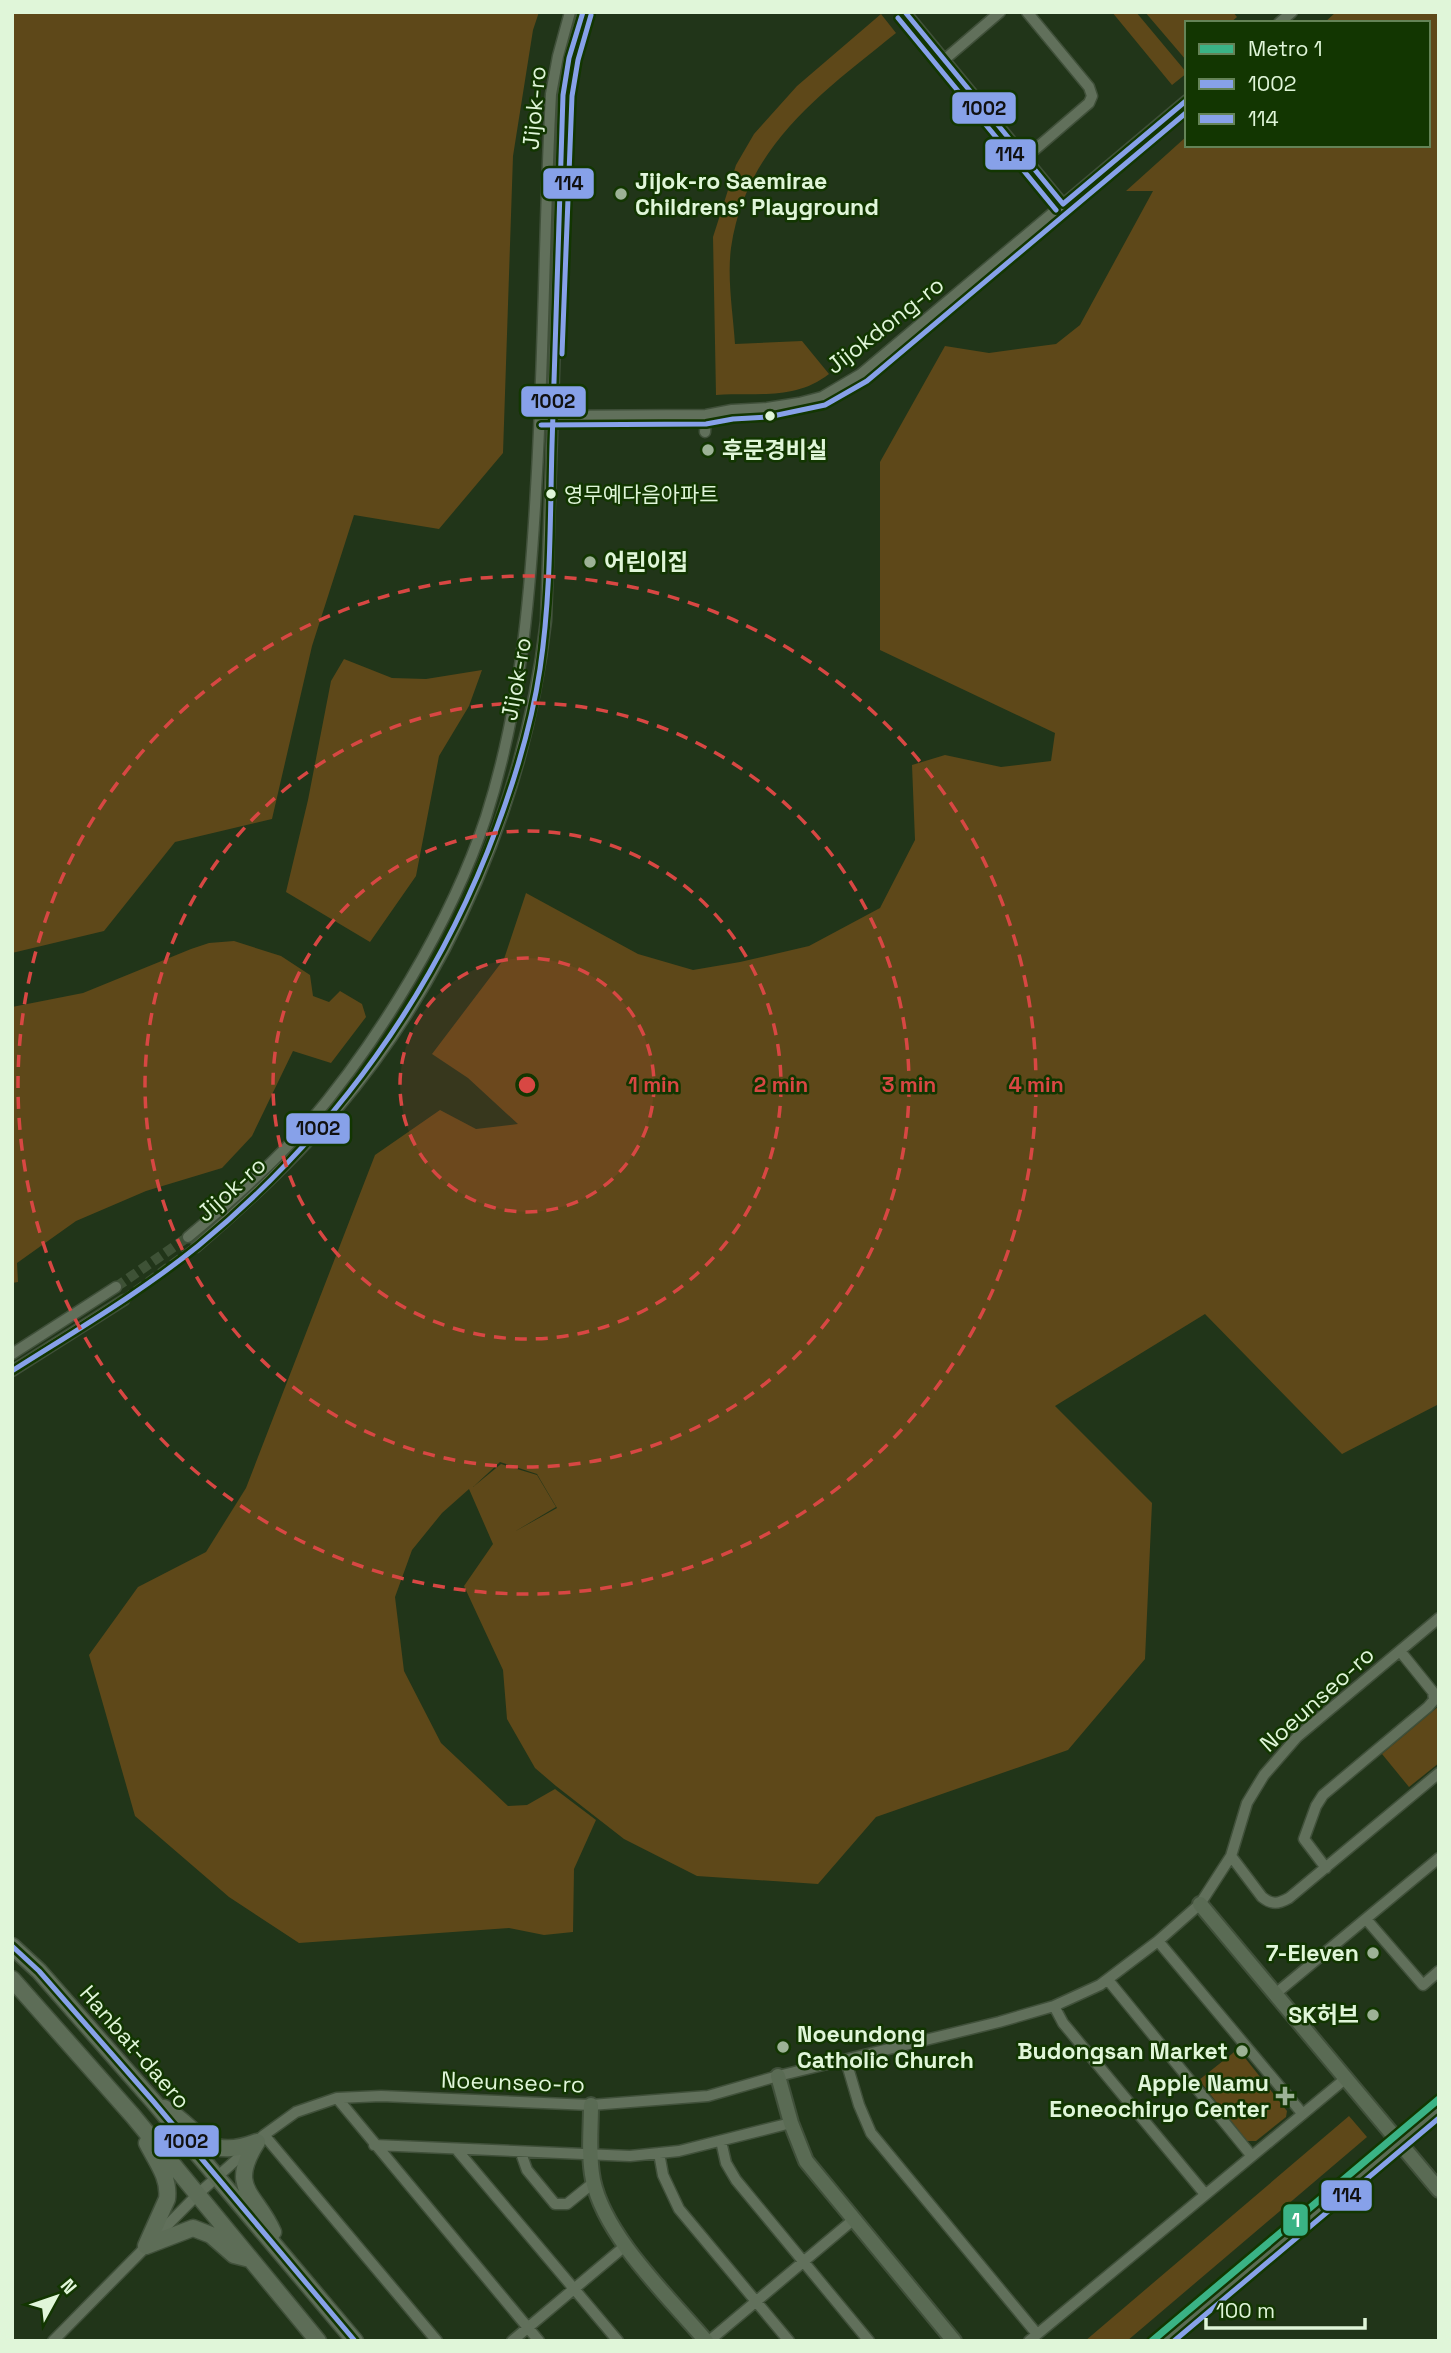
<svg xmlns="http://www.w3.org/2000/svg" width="1451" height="2353" viewBox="0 0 1451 2353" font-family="'Space Grotesk','Noto Sans KR',sans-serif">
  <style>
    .green { fill: #5e4819; fill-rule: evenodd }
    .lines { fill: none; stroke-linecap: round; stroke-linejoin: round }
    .street-tunnel { stroke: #3e5236; stroke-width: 10; stroke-dasharray: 10 5; stroke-linecap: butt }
    .street-casing { stroke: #40503a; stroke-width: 13 }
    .secondary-casing { stroke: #40503a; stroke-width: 18 }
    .primary-casing { stroke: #40503a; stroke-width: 19 }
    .street { stroke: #61705b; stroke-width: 10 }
    .secondary { stroke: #5a6b54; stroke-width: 14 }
    .primary { stroke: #5d6d57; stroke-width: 16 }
    .bus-1-casing { stroke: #123601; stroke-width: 10 }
    .bus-2-casing { stroke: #123601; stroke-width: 10 }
    .bus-1 { stroke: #87a1e9; stroke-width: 5 }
    .bus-2 { stroke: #87a1e9; stroke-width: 5 }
    .metro-1-casing { stroke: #123601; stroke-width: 12 }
    .metro-1 { stroke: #3ab385; stroke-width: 7 }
    .ring { fill: none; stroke: #d84743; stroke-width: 3.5; stroke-dasharray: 12 9 }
    .poi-dot { fill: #9db296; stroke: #123601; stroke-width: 2.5 }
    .bus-dot { fill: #e0f6d9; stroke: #123601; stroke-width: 2.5 }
    .labels { text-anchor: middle; stroke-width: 5; stroke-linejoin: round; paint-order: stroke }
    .bus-label { font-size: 21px; fill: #e0f6d9; stroke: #123601; text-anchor: start }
    .street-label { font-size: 23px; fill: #e0f6d9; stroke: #123601 }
    .poi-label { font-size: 23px; font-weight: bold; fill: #e0f6d9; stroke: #123601; text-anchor: start }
    .centre { fill: #d84743; stroke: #123601; stroke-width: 3.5 }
    .ring-label { font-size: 21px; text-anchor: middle; font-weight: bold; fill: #d84743; stroke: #123601; stroke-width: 5; stroke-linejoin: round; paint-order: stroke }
    .line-badge { stroke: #123601; stroke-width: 2.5 }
    .badge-label { font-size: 19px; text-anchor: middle; font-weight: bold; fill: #fff }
    .pale-badge-label { font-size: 19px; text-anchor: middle; font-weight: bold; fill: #111 }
  </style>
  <rect width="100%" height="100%" fill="#213519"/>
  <path class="green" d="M12,12H539L533,30L513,156L503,453L439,529L354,515L312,646L272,819L175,842L104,931L12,953Z
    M1112,12H1136L1187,73L1172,85Z
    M1145,12H1233L1237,17L1230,23H1187L1186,60Z
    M1336,12H1439V1404L1342,1454L1205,1314L1055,1406L1152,1503L1145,1659L1068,1750L876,1817L818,1884L697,1876L624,1839L556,1786L535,1768L507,1719L503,1670L464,1586L493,1544L469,1489L442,1513L412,1550L395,1597L404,1671L441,1743L508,1806L527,1805L555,1789L596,1820L574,1869L573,1932L544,1935L509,1928L299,1943L229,1897L135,1816L89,1655L138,1587L206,1552L246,1488L375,1155L440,1110L476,1129L518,1124L468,1078L432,1054L504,959L526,893L638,954L693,970L740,962L809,946L880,908L915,840L912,765L945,755L1001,767L1051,761L1055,733L880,650V462L945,346L989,353L1056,344L1080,325L1153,191H1126L1187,136V145H1428V23H1324ZM500,1462L537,1474L557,1508L514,1532L556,1507L537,1475L501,1464L473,1487Z
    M881,14L896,33C822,93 746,145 731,248C727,279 733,313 735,344L802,341L829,374C794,401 757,392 716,395L713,237L736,165L754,134L797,86Z
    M344,659L392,678L426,679L482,670L469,706L439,756L416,876L370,942L286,892L308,800L331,681Z
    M234,941L281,956L310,975L313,996L329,1002L340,991L362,1004L366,1017L331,1063L293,1051L252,1136L222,1168L146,1191L76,1221L17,1263L18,1282L12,1283V1007L83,993L191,949L209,943Z
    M1439,1706V1763L1409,1787L1382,1754Z
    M1238,2049L1287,2111L1286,2117L1256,2141H1247L1199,2080Z
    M1349,2116L1367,2137L1127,2341H1085Z"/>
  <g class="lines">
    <path class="street-tunnel" d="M116,1287L188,1237
      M124,1300L196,1247"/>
    <g class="street-casing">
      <path id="street" d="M905,12L1063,204
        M1279,23L1292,12
        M944,60L1000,12
        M1025,158L1089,103L1092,96L1089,87L1027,12
        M546,416L706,415L732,410L767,408L799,403L822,397L861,374L1187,100
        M705,432L706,415
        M188,1237C230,1202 271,1166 307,1125C379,1041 451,923 486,817C520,711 530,600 536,489C544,358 544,226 551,94L558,56L570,12
        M196,1247C246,1204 294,1160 336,1110C453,973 525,799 546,621L563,95L569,58L583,12
        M12,1354L116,1287
        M12,1371L124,1300
        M1231,1856L1262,1897C1272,1905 1278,1904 1289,1898L1439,1773
        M1326,1868L1304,1839L1316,1806L1323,1795L1428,1707L1434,1700L1433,1692L1400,1651
        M1366,1919L1423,1985L1439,1971
        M1158,1941L1302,2113
        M1108,1980L1251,2155
        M1274,1995L1439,1858
        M1054,2006L1063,2023L1205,2194
        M846,2061L859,2105L871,2133L1037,2334
        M337,2098L539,2341
        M264,2135L437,2341
        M721,2141L726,2163L736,2180L869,2341
        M374,2145L630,2156L679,2151L791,2123
        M457,2150L618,2341
        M521,2153L527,2170L555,2204H567L593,2183
        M659,2153L663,2175L679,2209L789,2341
        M53,2341L198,2194L264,2135L296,2112L337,2098L381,2096L591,2105L708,2096L778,2076L999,2022L1054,2006L1100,1985L1158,1941L1200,1904L1231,1856L1247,1803L1264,1775L1297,1737L1439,1618
        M512,2341L625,2246
        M709,2341L853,2220
        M1029,2341L1345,2079"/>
    </g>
    <g class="secondary-casing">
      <path id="secondary" d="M1200,1904L1439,2190
        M778,2076L791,2123L806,2161L954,2341
        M591,2105C591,2130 588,2155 593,2180C605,2237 669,2297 706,2341
        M1160,2341L1439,2106"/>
    </g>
    <g class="primary-casing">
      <path id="primary" d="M12,1946L39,1971L153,2101L355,2341
        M12,1979L133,2116L318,2341
        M164,2108C203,2131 204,2162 257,2142
        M257,2142C227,2189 256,2193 273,2232
        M146,2246L167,2199C170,2178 156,2161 147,2143
        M146,2246L193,2228L211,2235L234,2255L250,2259"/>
    </g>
    <use href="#street" class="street"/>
    <use href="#secondary" class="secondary"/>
    <use href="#primary" class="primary"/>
    <g class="bus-1-casing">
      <path id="bus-1" d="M905,12L1063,204
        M1063,204L1187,100
        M12,1371C75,1331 140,1293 198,1246C334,1134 436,992 497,827C516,776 532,722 540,669C551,595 550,519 552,445C556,329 559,212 563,95L569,58L583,12
        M12,1946L39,1971L153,2101L355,2341"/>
    </g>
    <g class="bus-2-casing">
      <path id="bus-2" d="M898,18L1056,210
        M562,354L572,96L578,60L591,15
        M541,425L706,424L733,419L768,417L825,405L867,381L1187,112
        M1174,2341L1439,2118"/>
    </g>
    <use href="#bus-1" class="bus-1"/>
    <use href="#bus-2" class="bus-2"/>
    <g class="metro-1-casing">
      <path id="metro-1" d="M1152,2341L1439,2099"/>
    </g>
    <use href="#metro-1" class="metro-1"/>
  </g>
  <circle cx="527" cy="1085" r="127" fill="#d84743" fill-opacity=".12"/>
  <g class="ring">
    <circle cx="527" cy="1085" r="127"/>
    <circle cx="527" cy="1085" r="254"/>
    <circle cx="527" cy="1085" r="382"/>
    <circle cx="527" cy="1085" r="509"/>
  </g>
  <g class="poi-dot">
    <circle cx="621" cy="194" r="7"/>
    <circle cx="708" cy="450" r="7"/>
    <circle cx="590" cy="562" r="7"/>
    <circle cx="1373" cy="1953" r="7"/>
    <circle cx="1373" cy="2015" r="7"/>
    <circle cx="783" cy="2047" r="7"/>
    <circle cx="1242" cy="2051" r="7"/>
    <path d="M1281.5 2085.5h7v7h7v7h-7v7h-7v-7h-7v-7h7z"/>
  </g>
  <g class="bus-dot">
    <circle cx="770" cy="416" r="6"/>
    <circle cx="551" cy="494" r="6"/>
  </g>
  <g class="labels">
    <g class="bus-label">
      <text x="564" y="502">영무예다음아파트</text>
    </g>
    <g class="street-label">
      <text transform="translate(534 108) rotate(-85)" y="8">Jijok-ro</text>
      <text transform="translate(885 325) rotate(-38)" y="8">Jijokdong-ro</text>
      <text transform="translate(516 679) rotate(-80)" y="8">Jijok-ro</text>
      <text transform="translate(231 1189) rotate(-42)" y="8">Jijok-ro</text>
      <text transform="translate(1317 1699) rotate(-42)" y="8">Noeunseo-ro</text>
      <text transform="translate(135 2047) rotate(49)" y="8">Hanbat-daero</text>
      <text transform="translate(513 2082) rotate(2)" y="8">Noeunseo-ro</text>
    </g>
    <g class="poi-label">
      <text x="635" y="189">Jijok-ro Saemirae<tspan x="635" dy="26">Childrens' Playground</tspan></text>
      <text x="722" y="458">후문경비실</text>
      <text x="604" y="570">어린이집</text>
      <text x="1359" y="1961" text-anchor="end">7-Eleven</text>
      <text x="1359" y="2023" text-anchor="end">SK허브</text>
      <text x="797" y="2042">Noeundong<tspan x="797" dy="26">Catholic Church</tspan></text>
      <text x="1228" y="2059" text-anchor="end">Budongsan Market</text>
      <text x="1269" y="2091" text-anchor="end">Apple Namu<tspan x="1269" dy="26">Eoneochiryo Center</tspan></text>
    </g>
  </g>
  <circle cx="527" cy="1085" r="10" class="centre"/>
  <g class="ring-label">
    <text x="654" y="1092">1 min</text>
    <text x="781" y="1092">2 min</text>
    <text x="909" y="1092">3 min</text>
    <text x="1036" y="1092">4 min</text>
  </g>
  <g class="line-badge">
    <rect x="951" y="91" width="66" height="34" rx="7" fill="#87a1e9"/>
    <rect x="984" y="138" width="53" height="33" rx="7" fill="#87a1e9"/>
    <rect x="542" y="167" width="53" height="33" rx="7" fill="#87a1e9"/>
    <rect x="520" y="385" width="67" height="33" rx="7" fill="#87a1e9"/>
    <rect x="285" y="1112" width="66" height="33" rx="7" fill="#87a1e9"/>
    <rect x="153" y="2124" width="67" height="34" rx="7" fill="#87a1e9"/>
    <rect x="1320" y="2179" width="53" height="33" rx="7" fill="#87a1e9"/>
    <rect x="1282" y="2203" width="27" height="34" rx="7" fill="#3ab385"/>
  </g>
  <g class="badge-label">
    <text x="1296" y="2227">1</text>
  </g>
  <g class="pale-badge-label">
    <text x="984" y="115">1002</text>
    <text x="1010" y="161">114</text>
    <text x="569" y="190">114</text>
    <text x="553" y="408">1002</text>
    <text x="318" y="1135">1002</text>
    <text x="186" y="2148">1002</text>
    <text x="1347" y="2202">114</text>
  </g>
  <rect width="1451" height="2353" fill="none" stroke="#e0f6d9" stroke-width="28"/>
  <rect x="1185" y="21" width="245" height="126" fill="#123601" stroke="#648357" stroke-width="2"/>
  <rect x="1199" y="44" width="35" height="10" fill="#3ab385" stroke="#648357" stroke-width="2"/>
  <text x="1248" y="56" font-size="21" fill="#e0f6d9">Metro 1</text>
  <rect x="1199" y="79" width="35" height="10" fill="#87a1e9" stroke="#648357" stroke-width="2"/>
  <text x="1248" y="91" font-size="21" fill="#e0f6d9">1002</text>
  <rect x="1199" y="114" width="35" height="10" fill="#87a1e9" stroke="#648357" stroke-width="2"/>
  <text x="1248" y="126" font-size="21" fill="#e0f6d9">114</text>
  <g transform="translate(56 2297) rotate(50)" stroke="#123601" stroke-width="5" paint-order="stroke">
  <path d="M0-5L12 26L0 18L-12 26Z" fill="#e0f6d9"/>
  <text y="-10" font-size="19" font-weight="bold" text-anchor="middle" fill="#e0f6d9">N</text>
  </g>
  <path d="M1206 2318v10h159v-10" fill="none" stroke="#e0f6d9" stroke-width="3.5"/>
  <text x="1216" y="2318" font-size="21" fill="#e0f6d9" stroke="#123601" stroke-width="5" paint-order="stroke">100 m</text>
</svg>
